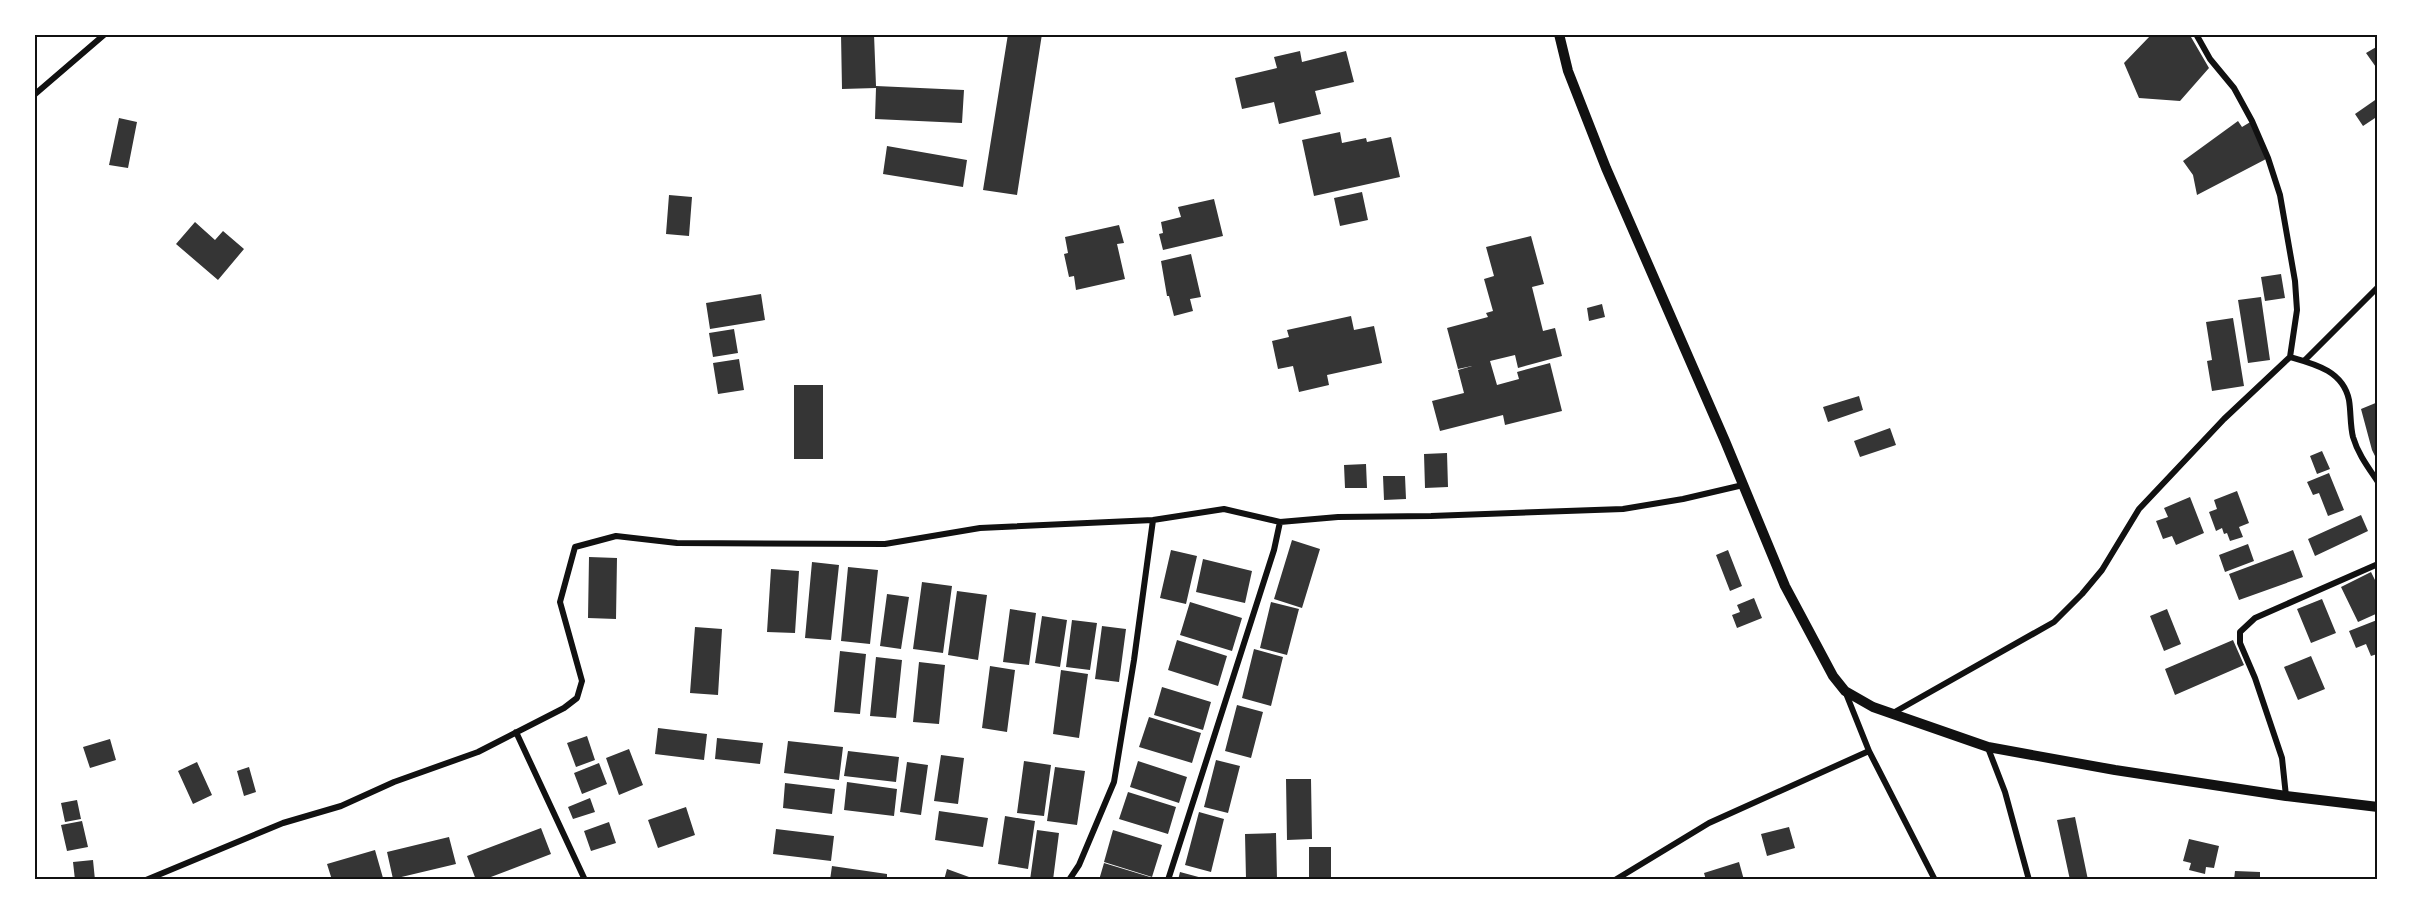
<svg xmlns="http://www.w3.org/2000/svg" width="2412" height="914" viewBox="0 0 2412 914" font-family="Commissioner,sans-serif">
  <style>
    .building { fill: #353535 }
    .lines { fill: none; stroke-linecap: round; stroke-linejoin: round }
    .minor { stroke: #111; stroke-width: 6 }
    .tertiary { stroke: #111; stroke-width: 10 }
    .neatline { fill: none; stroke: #111; stroke-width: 2 }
  </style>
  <rect width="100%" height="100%" fill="#fff"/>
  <path class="building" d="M841,34H874L876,86L964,90L962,123L875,119L876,88L842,89Z
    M1008,34H1042L1017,195L983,190Z
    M2150,36L2191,37L2209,68L2180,101L2139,98L2124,63Z
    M2378,46V70L2366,53Z
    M1300,51L1302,62L1346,51L1354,82L1315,91L1321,114L1279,124L1274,102L1242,109L1235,78L1277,68L1274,57Z
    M2378,98V116L2363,126L2355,114Z
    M119,118L137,122L128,168L109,165Z
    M2238,121L2242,127L2252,121L2268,158L2197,195L2193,175L2183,161Z
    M1340,132L1342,143L1366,138L1367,142L1391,137L1400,177L1314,196L1302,140Z
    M887,146L967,160L963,187L883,174Z
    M1362,192L1368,220L1340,226L1334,198Z
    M669,195L692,197L689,236L666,234Z
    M1214,199L1223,236L1163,250L1159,234L1163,233L1161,222L1181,217L1178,207Z
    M195,222L215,240L223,231L244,249L218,280L176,244Z
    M1119,225L1124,243L1117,244L1125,279L1076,290L1074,276L1069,277L1064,254L1068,253L1065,237Z
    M1531,236L1544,284L1532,287L1543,331L1555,328L1562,356L1518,368L1515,355L1490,361L1497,385L1519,379L1517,372L1550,363L1562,411L1505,425L1503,415L1440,431L1432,401L1464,393L1458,370L1472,366L1458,369L1447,328L1488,317L1486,313L1493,311L1484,279L1494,276L1486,247Z
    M1191,254L1201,297L1190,299L1193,311L1174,316L1169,296H1167L1161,261Z
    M2281,274L2285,298L2265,301L2261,277Z
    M761,294L765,320L710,329L706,303Z
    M2261,297L2270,360L2248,363L2238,300Z
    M1602,304L1605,317L1589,321L1587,308Z
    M1351,316L1354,330L1374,326L1382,363L1327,375L1329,385L1299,392L1293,366L1278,369L1272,341L1289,337L1287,330Z
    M2233,318L2244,386L2212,391L2207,361L2212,360L2206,322Z
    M734,329L738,353L713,357L709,333Z
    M739,359L744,390L718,394L713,363Z
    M794,385H823V459H794Z
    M1859,396L1863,410L1828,422L1823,407Z
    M2378,402V462L2372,450L2361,409Z
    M1890,428L1896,445L1860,457L1854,441Z
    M2322,451L2330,469L2317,474L2310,456Z
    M1447,453L1448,487L1425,488L1424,454Z
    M1366,464L1367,488H1345L1344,465Z
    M2329,473L2344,510L2328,516L2319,493L2313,495L2307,482Z
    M1383,476H1405L1406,499L1384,500Z
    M2237,491L2249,523L2239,527L2243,537L2230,541L2227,533L2224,534L2222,528L2216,531L2209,512L2217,509L2214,500Z
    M2190,497L2204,533L2176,545L2172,536L2163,539L2156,521L2168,517L2164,508Z
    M2361,515L2368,531L2315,556L2308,539Z
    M1292,540L1320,549L1302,608L1274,599Z
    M2248,544L2254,561L2225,572L2219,555Z
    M1171,550L1197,556L1186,604L1160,598Z
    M1728,550L1742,586L1730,591L1716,555Z
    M2293,550L2303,577L2239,600L2229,574Z
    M589,557L617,558L616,619L588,618Z
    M1203,559L1252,571L1245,603L1196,592Z
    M812,562L839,565L831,640L805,638Z
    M848,567L878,570L870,644L841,641Z
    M771,569L799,571L795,633L767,632Z
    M2371,572L2378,586V613L2358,622L2341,587Z
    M922,582L952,586L943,653L913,649Z
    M957,591L987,595L978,660L948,655Z
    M887,594L909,597L901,649L880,646Z
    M1754,598L1762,618L1737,628L1732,615L1740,612L1737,605Z
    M2322,599L2336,633L2311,643L2297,609Z
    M1190,602L1242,618L1232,651L1180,635Z
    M1271,602L1299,609L1287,655L1260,648Z
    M1010,609L1036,613L1029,665L1003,662Z
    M2167,609L2181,644L2164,651L2150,616Z
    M1042,616L1067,620L1060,667L1035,663Z
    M1072,620L1097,623L1090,670L1066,667Z
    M2377,620V654L2371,656L2366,644L2356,648L2349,631Z
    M1102,626L1126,629L1119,682L1095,679Z
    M695,627L722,629L718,695L690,693Z
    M1177,640L1227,656L1218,686L1168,670Z
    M2233,640L2244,665L2175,695L2165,669Z
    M1254,649L1283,657L1271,706L1242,698Z
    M840,651L866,654L860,714L834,712Z
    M2311,656L2325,689L2298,700L2284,667Z
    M876,657L902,660L896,718L870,716Z
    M919,662L945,665L939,724L913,722Z
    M990,666L1015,670L1007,732L982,728Z
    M1061,670L1088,674L1079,738L1053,734Z
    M1162,687L1211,702L1203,730L1154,715Z
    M1237,705L1263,712L1251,758L1225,751Z
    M1149,717L1201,733L1192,763L1139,747Z
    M658,728L707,734L704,760L655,754Z
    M587,736L595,760L576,767L567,743Z
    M717,738L763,743L760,764L715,759Z
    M110,739L116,760L90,768L83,747Z
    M788,741L843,747L839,780L784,773Z
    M629,749L643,785L619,795L606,758Z
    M848,751L899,757L896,782L844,776Z
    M941,755L964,758L958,804L934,801Z
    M1216,760L1240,766L1228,813L1204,807Z
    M1024,761L1051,765L1044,816L1017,813Z
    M1138,761L1187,777L1179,803L1130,787Z
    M197,762L212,795L193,804L178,771Z
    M907,762L928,765L921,815L900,812Z
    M599,763L607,784L582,794L574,773Z
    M249,767L256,792L244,796L237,771Z
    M1055,767L1085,771L1077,825L1047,821Z
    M1286,779H1311L1312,839L1287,840Z
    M847,782L897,789L894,816L844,810Z
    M785,783L835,789L832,814L783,808Z
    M1128,792L1176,807L1168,834L1119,819Z
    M590,798L595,812L573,819L568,807Z
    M77,800L81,819L65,822L61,803Z
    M686,807L695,835L658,848L648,820Z
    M939,811L988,818L983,847L935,840Z
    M1199,812L1224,819L1211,872L1185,865Z
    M1005,816L1035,821L1028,869L998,864Z
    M2075,817L2088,880H2070L2057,820Z
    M82,821L88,847L67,851L61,825Z
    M609,822L616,843L591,851L584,831Z
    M1789,827L1795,848L1767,856L1761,834Z
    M541,828L551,854L483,880H476L467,856Z
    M776,829L834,836L831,861L773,854Z
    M1037,830L1059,833L1053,880H1030Z
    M1113,830L1162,845L1152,877L1104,862Z
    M1276,833L1277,880L1246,879L1245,834Z
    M449,837L456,864L393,879L387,852Z
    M2189,839L2219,846L2214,868L2206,867L2205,874L2189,870L2191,863L2183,861Z
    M1309,847H1331V880H1309Z
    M375,850L383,878L332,880L327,864Z
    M93,860L95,880H75L73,862Z
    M1739,862L1744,880H1706L1704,873Z
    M1104,863L1150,877V880H1099Z
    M832,866L887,874V880H830Z
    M947,869L969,877V880H944Z
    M2235,871L2260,872V880H2234Z
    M1180,872L1206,879V880H1178Z"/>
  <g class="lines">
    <path class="minor" d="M2196,34L2210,59L2234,88L2252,121L2268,158L2280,195L2295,281L2297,310L2290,357
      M34,95L105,34
      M2304,361L2378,287
      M1845,691L1869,751L1935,880
      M1893,713L2054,622L2082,594L2102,570L2139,509L2224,419L2290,357C2315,364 2343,371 2349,400C2351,412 2350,425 2353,437C2358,454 2368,467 2378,482
      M516,732L585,880
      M1988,748L2005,792L2029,880
      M2286,796L2282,758L2255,678L2240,643V632L2255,618L2378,564
      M146,880L283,823L341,806L394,782L478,752L564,708L577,698L582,681L560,602L575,547L616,536L677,543L885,544L980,528L1153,520L1224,509L1280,522L1338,517L1431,516L1623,509L1683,499L1743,485
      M1069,880L1079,865L1114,782L1134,660L1153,520
      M1168,880L1274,550L1280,522
      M1615,880L1709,823L1869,751"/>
    <path class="tertiary" d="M1559,34L1568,71L1606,168L1725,441L1785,586L1833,676L1845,691L1873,707L1988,747L2115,770L2286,796L2378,807"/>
  </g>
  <rect width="2412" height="914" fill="none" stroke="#ffffff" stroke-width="72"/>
  <rect x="36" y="36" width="2340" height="842" class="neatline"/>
</svg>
